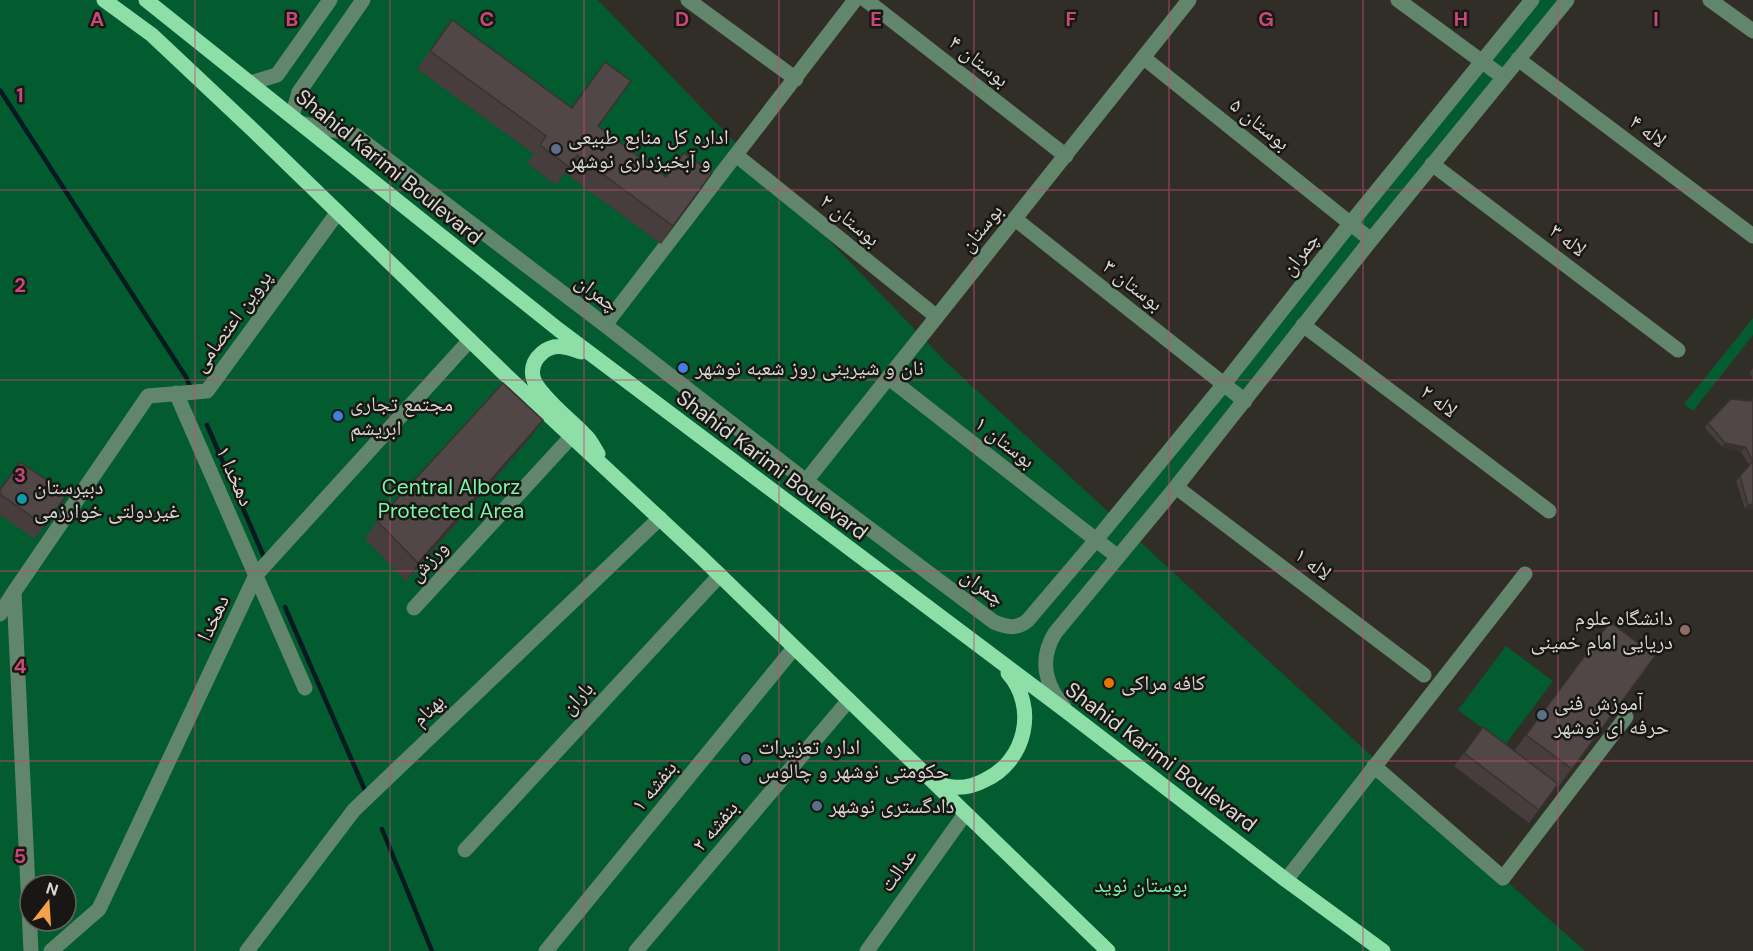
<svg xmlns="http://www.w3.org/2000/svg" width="1753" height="951" viewBox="0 0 1753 951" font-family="'DM Sans','Noto Naskh Arabic',sans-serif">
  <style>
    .green { fill: #035b30; fill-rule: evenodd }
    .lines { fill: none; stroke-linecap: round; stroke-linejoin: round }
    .stream { stroke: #081a1f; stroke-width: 4.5 }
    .minor { stroke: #61866b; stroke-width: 15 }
    .major { stroke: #8edea7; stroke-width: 15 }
    .wall { fill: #463d3c }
    .shaded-wall { fill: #393231 }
    .building { fill: #514746; stroke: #393231; stroke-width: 1.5 }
    .grid { fill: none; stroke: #c84879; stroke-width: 1.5; stroke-opacity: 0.55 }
    .service-dot { fill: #5c6f8a; stroke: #181713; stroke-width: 2 }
    .shop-dot { fill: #3f7fe0; stroke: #181713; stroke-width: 2 }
    .culture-dot { fill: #0f9aa8; stroke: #181713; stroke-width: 2 }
    .education-dot { fill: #8d6e63; stroke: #181713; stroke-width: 2 }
    .food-dot { fill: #e8710a; stroke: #181713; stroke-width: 2 }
    .labels { text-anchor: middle; stroke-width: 5; stroke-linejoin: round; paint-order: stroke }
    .street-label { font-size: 21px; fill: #d9d8d3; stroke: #181713 }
    .poi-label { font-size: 21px; fill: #d9d8d3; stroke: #181713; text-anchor: start }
    .park-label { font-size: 21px; fill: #79f7a8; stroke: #181713 }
    .grid-label { font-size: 20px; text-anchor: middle; font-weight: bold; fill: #c84879; stroke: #181713; stroke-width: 5; stroke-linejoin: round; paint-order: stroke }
  </style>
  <rect width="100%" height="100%" fill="#312e27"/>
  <path class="green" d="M0,0H598L947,363L1116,519L1224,386L1244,401L1134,536L1503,878L1585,951H0ZM30,885H66V921H30Z
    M1534,0H1564L1503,76L1484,62Z
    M1482,63L1501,77L1371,239L1352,224Z
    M1350,226L1369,241L1245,399L1227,384Z
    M1753,318V335L1693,411L1684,404Z
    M1506,646L1553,681L1505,745L1458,710Z"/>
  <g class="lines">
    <path class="stream" d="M0,90L186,377L190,386
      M207,425L264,557
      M285,607L367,795
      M382,829L432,951"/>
    <path class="minor" d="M688,0L796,79
      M866,0L1066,156
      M1398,0L1503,77
      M1710,0L1753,31
      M1144,58L1371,240
      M1518,59L1753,236
      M250,83L277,75L330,0
      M292,116L299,92L363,0
      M300,123L355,135L605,325L806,481L994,622C1006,627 1017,630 1028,620L1096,540L1224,384L1350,224L1532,0
      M736,155L937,317
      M1432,164L1678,350
      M1015,219L1245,401
      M605,325L855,0
      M1303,325L1549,511
      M889,378L1118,557
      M176,393L305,688
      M806,481L1189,0
      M1176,487L1424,675
      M414,608L571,437
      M0,614L14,592
      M1064,707C1045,685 1039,659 1055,633L1176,487L1371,240L1567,0
      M1374,766L1503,878L1626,717
      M465,850L720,575
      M1286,880L1525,574
      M31,951L14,592L148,396L207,391L338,212
      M51,951L99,909L256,575L470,340
      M247,951L354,810L660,518
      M546,951L794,648
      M636,951L849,700
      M867,951L965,814"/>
    <path class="major" d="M104,0L152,35L254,131L511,380L701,557L1108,951
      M146,0L559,330L1070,714L1286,880L1383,951
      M581,352C567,347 554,342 542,353C535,359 531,367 533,377C536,393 573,422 585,435C591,440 594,448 598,454
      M935,782C941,784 947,787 953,787C964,788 976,785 985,780C1026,761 1038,707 1008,673"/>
  </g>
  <path class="wall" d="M430,51L572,108L631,81L598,127L666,177L712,173L661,244L565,173L556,185L527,163L534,154L417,69Z
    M1753,368V381L1750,372Z
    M1753,397V509H1745L1736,481L1749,465L1741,452L1722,447L1705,428L1708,423L1750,401Z
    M530,438L406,581L365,539L377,521Z
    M0,490L67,494L35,539L0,515Z
    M1655,656L1559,786L1557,785L1529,823L1454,766L1464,753L1514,751L1526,735Z"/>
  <path class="shaded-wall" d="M712,173L700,191L661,244L673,226Z
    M543,420L530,438L406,581L418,563Z
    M1725,443L1745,447L1741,452L1722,447Z
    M1753,504V509H1745L1748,505Z
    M1655,656L1643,674L1559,786L1572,769Z"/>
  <path class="building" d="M452,20L572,108L605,62L631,81L598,126L666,177L684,153L712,173L673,226L577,155L569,167L540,145L546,136L430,51Z
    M503,383L543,420L418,563L377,521Z
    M1753,397V504L1748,505L1740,476L1753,461L1745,447L1725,443L1708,423L1731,399L1751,401Z
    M20,462L67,494L45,526L0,494V490Z
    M1610,622L1655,656L1572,769L1526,735Z
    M1483,727L1558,784L1539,810L1464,753Z"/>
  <path class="grid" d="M195,0V951M390,0V951M584,0V951M779,0V951M974,0V951M1169,0V951M1363,0V951M1558,0V951M0,190H1753M0,380H1753M0,571H1753M0,761H1753"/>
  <g class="service-dot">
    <circle cx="556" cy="149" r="6"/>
    <circle cx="1542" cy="715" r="6"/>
    <circle cx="746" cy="759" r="6"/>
    <circle cx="817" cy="806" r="6"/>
  </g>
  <g class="shop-dot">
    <circle cx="683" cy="368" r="6"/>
    <circle cx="338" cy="416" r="6"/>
  </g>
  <circle class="culture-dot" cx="22" cy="499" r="6"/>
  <circle class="education-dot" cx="1685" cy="630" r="6"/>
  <circle class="food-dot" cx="1109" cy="683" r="6"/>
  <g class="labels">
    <g class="street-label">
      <text transform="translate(979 61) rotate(38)" y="7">بوستان ۴</text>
      <text transform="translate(1260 124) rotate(39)" y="7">بوستان ۵</text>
      <text transform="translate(1648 131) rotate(37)" y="7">لاله ۴</text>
      <text transform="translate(389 167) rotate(39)" y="7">Shahid Karimi Boulevard</text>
      <text transform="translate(850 220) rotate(39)" y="7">بوستان ۲</text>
      <text transform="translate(981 228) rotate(-51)" y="7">بوستان</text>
      <text transform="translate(1568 240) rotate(37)" y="7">لاله ۳</text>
      <text transform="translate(1300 254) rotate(-52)" y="7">چمران</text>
      <text transform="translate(1133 285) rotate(38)" y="7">بوستان ۳</text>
      <text transform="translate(597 293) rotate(37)" y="7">چمران</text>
      <text transform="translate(232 321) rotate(-54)" y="7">پروین اعتصامی</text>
      <text transform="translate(1439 401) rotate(37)" y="7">لاله ۲</text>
      <text transform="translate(1005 442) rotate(38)" y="7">بوستان ۱</text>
      <text transform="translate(772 465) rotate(37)" y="7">Shahid Karimi Boulevard</text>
      <text transform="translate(235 476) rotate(66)" y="7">دهخدا ۱</text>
      <text transform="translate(428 561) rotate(-47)" y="7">ورزش</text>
      <text transform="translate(1313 564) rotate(37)" y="7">لاله ۱</text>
      <text transform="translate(983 587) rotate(36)" y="7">چمران</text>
      <text transform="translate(213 618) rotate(-65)" y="7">دهخدا</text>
      <text transform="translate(577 698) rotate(-47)" y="7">باران</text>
      <text transform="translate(428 710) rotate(-44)" y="7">بهنام</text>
      <text transform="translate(1161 757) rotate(37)" y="7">Shahid Karimi Boulevard</text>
      <text transform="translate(654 786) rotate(-51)" y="7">بنفشه ۱</text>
      <text transform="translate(715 826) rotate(-50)" y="7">بنفشه ۲</text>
      <text transform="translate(898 870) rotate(-54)" y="7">عدالت</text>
    </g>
    <g class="poi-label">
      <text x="568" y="144">اداره كل منابع طبيعی<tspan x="568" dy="24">و آبخيزداری نوشهر</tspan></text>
      <text x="695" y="375">نان و شیرینی روز شعبه نوشهر</text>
      <text x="350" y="411">مجتمع تجاری<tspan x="350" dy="24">ابریشم</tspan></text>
      <text x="34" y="494">دبیرستان<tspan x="34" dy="24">غیردولتی خوارزمی</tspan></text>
      <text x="1673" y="625" text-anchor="end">دانشگاه علوم<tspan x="1673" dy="24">دریایی امام خمینی</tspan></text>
      <text x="1121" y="690">کافه مراکی</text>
      <text x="1554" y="710">آموزش فنی<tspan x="1554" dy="24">حرفه ای نوشهر</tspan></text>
      <text x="758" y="754">اداره تعزیرات<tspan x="758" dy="24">حکومتی نوشهر و چالوس</tspan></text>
      <text x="829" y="813">دادگستری نوشهر</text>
    </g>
    <g class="park-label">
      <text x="451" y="494">Central Alborz<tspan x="451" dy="24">Protected Area</tspan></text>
      <text x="1141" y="892">بوستان نوید</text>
    </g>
  </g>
  <g class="grid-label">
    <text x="97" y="26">A</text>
    <text x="292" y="26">B</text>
    <text x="487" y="26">C</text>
    <text x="682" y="26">D</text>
    <text x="876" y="26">E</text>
    <text x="1071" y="26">F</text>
    <text x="1266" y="26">G</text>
    <text x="1461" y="26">H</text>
    <text x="1656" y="26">I</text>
    <text x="20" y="102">1</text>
    <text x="20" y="292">2</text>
    <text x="20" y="482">3</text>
    <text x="20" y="673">4</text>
    <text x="20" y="863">5</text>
  </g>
  <g transform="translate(48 903) rotate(17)"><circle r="28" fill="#181713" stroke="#656460" stroke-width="1.5"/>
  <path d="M0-4.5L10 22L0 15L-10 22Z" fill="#f7a149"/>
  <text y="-9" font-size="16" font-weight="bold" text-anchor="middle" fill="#d9d8d3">N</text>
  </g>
</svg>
